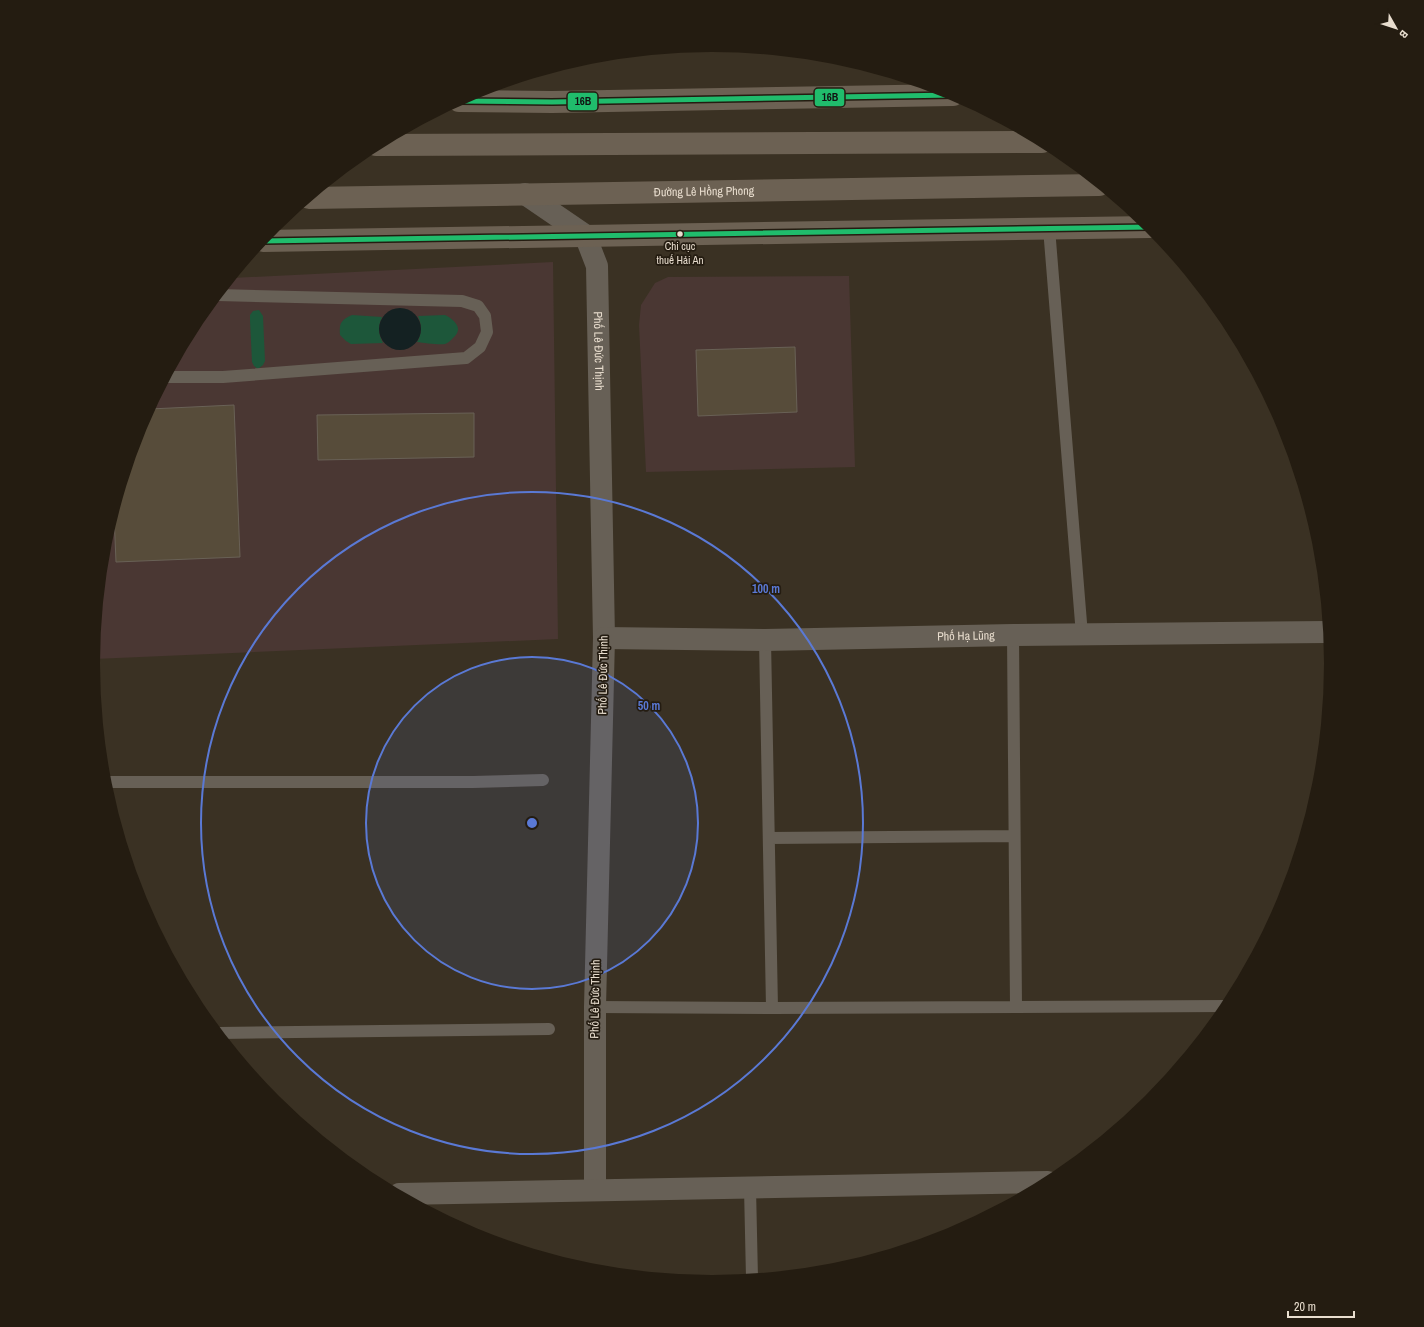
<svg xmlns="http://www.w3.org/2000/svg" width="1424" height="1327" viewBox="0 0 1424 1327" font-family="'Archivo Narrow',sans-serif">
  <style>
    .commercial { fill: #4a3733 }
    .green { fill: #1d573a }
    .water { fill: #142122 }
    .building { fill: #574c3a; stroke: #696156 }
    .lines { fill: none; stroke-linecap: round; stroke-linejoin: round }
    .service { stroke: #676056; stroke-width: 12 }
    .minor { stroke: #676056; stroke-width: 22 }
    .primary { stroke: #6c6153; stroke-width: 22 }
    .bus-1-casing { stroke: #241c11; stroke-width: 8 }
    .bus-1 { stroke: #20bc6c; stroke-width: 5 }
    .ring { fill: none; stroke: #5a79d5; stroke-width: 2 }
    .bus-dot { fill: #e8ddce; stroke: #241c11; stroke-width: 1.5 }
    .labels { text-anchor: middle; stroke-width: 3.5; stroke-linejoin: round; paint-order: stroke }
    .bus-label { font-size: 11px; fill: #e8ddce; stroke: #241c11 }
    .street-label { font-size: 12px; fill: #e8ddce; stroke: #241c11 }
    .centre { fill: #5a79d5; stroke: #241c11; stroke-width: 2 }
    .ring-label { font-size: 12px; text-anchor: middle; font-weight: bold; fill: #5a79d5; stroke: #241c11; stroke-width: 3.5; stroke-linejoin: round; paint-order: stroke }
    .line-badge { stroke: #241c11; stroke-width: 1.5 }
    .pale-badge-label { font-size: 11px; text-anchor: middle; font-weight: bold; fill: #111 }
  </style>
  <rect width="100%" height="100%" fill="#3a3123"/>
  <path class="commercial" d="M553,262L558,639L94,659L105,543L141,427L198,320L232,278Z
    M849,276L855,467L646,472L639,325L641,305L655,283L668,277Z"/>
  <path class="green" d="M259,310L263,316L265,361L263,365L258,369L254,366L252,362L250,320V315L253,311Z
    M352,315L382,317C378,326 378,334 383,343L351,344L346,341L340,335C339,323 341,320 352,315Z
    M445,315C455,320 464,329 453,338C451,340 448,343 445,344C439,345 424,343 417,342C422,334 422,325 418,316Z"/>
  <path class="water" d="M379 329a21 21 0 1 1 42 0a21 21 0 1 1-42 0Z"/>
  <path class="building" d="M795,347L797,412L698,416L696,350Z
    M234,405L240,557L116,562L114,514L141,427L150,409Z
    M474,413V457L318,460L317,415Z"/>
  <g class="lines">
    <path class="service" d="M1049,228L1082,635
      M167,377H223L466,358L480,347L487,332L485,316L478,306L462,301L218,295
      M1013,635L1016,1006
      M765,640L772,1008
      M105,782H473L543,780
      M769,838L1014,836
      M595,1007L772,1008L1227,1006
      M219,1033L549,1029
      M750,1188L752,1278"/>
    <g class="minor">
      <path id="s1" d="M525,194L585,235L597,266L604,638L595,1007V1190"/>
      <path id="s2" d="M604,638L765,640L1013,635L1327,632"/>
      <path d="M399,1194L1048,1182"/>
    </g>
    <g class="primary">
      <path d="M459,101L552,102L953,95"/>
      <path d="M376,145L1042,142"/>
      <path id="s3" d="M309,198L1099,185"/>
      <path d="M263,241L1150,227"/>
    </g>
    <g class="bus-1-casing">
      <path id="bus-1" d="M459,101L552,102L953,95
        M263,241L1150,227"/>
    </g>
    <use href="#bus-1" class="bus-1"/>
  </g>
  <circle cx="532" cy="823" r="166" fill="#5a79d5" fill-opacity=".12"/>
  <g class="ring">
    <circle cx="532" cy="823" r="166"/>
    <circle cx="532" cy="823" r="331"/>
  </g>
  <circle class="bus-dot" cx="680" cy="234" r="3.5"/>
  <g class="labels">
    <g class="bus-label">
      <text x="680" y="250">Chi cục<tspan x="680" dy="14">thuế Hải An</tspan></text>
    </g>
    <g class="street-label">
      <text dy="4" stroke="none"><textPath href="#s3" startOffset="395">Đường Lê Hồng Phong</textPath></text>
      <text dy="4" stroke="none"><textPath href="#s1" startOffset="191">Phố Lê Đức Thịnh</textPath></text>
      <text dy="4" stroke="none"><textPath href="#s2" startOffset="362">Phố Hạ Lũng</textPath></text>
      <text transform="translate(603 675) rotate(-89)" y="4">Phố Lê Đức Thịnh</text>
      <text transform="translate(595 999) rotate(-89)" y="4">Phố Lê Đức Thịnh</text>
    </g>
  </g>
  <path d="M0 0H1424V1327H0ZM711 52H713A611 611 0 0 1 1324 663V664A611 611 0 0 1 713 1275H711A611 611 0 0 1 100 664V663A611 611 0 0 1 711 52Z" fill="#241c11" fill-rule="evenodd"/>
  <circle cx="532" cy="823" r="6" class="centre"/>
  <g class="ring-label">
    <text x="766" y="593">100 m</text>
    <text x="649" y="710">50 m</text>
  </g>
  <g class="line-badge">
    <rect x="814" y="88" width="31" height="19" rx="4" fill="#20bc6c"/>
    <rect x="567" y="92" width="31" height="19" rx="4" fill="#20bc6c"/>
  </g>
  <g class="pale-badge-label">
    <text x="830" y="101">16B</text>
    <text x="583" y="105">16B</text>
  </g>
  <g transform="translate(1396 28) rotate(129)" stroke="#241c11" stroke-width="3" paint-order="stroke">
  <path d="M0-3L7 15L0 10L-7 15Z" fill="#e8ddce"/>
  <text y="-6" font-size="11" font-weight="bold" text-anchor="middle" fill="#e8ddce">B</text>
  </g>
  <path d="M1288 1311v6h66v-6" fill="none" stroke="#e8ddce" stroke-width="2"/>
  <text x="1294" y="1311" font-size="12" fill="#e8ddce" stroke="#241c11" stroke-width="3" paint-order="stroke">20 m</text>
</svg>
